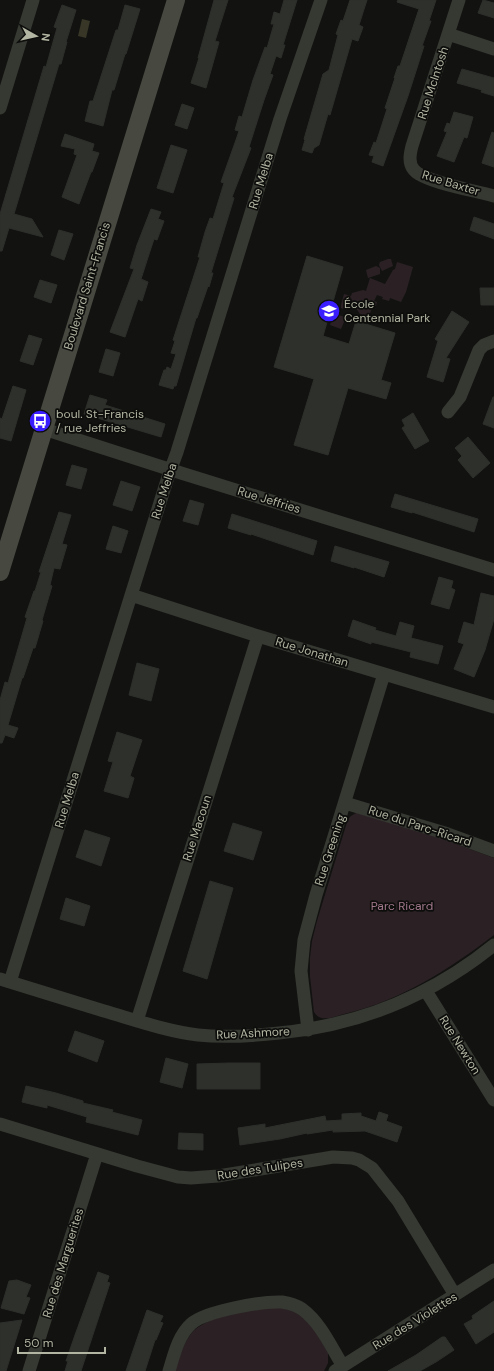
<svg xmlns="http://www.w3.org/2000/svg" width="494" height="1371" viewBox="0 0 494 1371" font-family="'DM Sans',sans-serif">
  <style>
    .green { fill: #2b2125 }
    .water { fill: #373627 }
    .building { fill: #2e302c; stroke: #2d2f2b }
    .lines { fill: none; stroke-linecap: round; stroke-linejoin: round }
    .street { stroke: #363832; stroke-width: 13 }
    .secondary { stroke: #474840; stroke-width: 18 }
    .labels { text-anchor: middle; stroke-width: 3.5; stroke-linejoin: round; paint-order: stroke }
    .street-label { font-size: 12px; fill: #b2b5a2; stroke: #0d0e0c }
    .poi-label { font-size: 12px; fill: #b2b5a2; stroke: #0d0e0c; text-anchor: start }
    .park-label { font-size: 12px; fill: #a1778b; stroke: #0d0e0c }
  </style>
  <rect width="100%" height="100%" fill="#121311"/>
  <path class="green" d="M388,259H391L393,266L382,271L379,265L380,262Z
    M397,262L413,267L406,292L401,302L390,298L389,301L382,299L383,297L377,295L374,301L377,302L376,306H373L368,318L360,314L356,308L352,307L351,309L348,308L347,310L341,308V305L344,294L351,296L352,293L363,290L366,291L370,278L385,284L393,270L395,269Z
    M376,266L380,268V274L368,278L366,270Z
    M333,314L346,317L341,329L330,325Z
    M356,813H361L424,832L494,858V935C448,970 400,1001 344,1014C333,1017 320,1023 314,1012L310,976V958L312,941L317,921L348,819L351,816Z
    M282,1308L298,1312L313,1326L328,1353V1363L324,1371H175C179,1359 183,1344 191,1334C200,1321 235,1311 250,1309C261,1308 271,1308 282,1308Z"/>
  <path class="water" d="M82,19L90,21L86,38L78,36Z"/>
  <path class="building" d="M214,0H228L215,41L219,42L206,88L191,83L199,58H198Z
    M284,0H297L283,45H285L281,58L276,56L270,74L273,75L264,100L249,147L251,148L232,197L234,198L211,273H213L209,287L208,286L197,318H196L176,386H174L173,389L159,385L164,370H166L167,367L171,369L176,354L171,353L175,341L173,340L200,257H198L205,232L210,218L213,219L224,183L221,182L237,137L239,131L235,130L239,116L242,117L253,80L265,47L267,48L274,24H271L274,12L280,14Z
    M350,0H367L359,25L363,27L358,41L352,39L330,115L328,114L319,145L314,148L312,153L302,150L305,140L304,139L323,74L329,70L338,35L336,34L341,20L343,21Z
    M398,0H436L429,21H431L422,46H424L408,96L383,166L372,162L374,156L369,155L374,142L376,143L387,109L385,108L395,78H394L398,66H400L419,9L397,2Z
    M483,0L494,3V18L478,13Z
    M62,5L76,10L66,42H67L61,64H59L14,214L32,219L43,237L9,228L2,251H0V214L44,66L46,67L57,28L54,27Z
    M125,5L140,9L126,54H125L114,90H112L103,126L85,121L90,101H93L116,30H118Z
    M462,69L494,78V96L481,92L482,90L457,83Z
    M182,104L194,108L187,129L175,125Z
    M454,112L473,117L467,138L464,137L454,162L437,156L447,132L444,131L447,123L450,124Z
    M492,132L494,133V167L482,163Z
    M65,134L94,144L92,151L99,153L92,172H91L79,204L62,197L77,155L74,154L75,149L61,146Z
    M171,145L187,150L173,193L157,188Z
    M151,209L161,212L158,219L164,221L157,240L154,239L141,279L148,282L142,301L138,299L125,337L110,332L134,269L130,268L137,245Z
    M474,217L494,224V239L470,230Z
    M59,230L73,234L64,260L51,255Z
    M307,256L343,267L323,336L349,344L356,321L395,333L381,380L391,383L386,399L348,388L328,455L294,445L314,379L274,367Z
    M40,280L57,285L51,303L34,297Z
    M480,288H494V305H481Z
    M452,311L469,322L446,358L450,359L443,382L427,377L438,341L435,339Z
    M29,335L42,339L33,365L20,361Z
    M106,349L120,353L113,376L99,372Z
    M13,386L26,390L11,441L0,438V418L2,419Z
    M90,395L107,400L105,405L165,424L161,437L84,414Z
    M493,397H494V428L483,424Z
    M413,413L429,441L415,449L402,428L405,426L402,420Z
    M468,437L490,463L473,478L458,460L462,456L455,448Z
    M72,465L87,469L81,489L66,485Z
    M121,481L140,487L132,511L113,505Z
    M395,494L478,519L474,532L412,512V513L391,507Z
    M190,500L204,504L198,525L183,521Z
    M59,512L71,515L62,544L67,545L60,569L54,568L50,585L52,586L42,620L43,621L35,648H33L23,678H22L8,725L18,728L14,738L5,735L2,743H0V700L5,682L8,683L27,618L25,617L34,591H35L41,572H39Z
    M232,514L317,541L313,555L251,534V535L228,528Z
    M113,526L128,531L121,553L106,549Z
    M335,546L389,562L384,577L354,567V568L331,561Z
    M439,577L453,581L451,588L455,590L449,609L431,604Z
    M481,593L494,596V619L485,650L474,677L454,669L464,644L458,642L464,622L474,625Z
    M353,620L376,628L375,630L396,636L400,622L414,626L411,638L443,646L438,664L410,657L411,652L371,642V644L348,636Z
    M137,663L159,669L151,701L129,695Z
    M117,732L142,740L130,776L134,778L128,798L104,791L113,762L108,761Z
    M233,823L262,832L253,860L224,851Z
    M85,830L110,838L101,866L76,857Z
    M210,881L233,888L207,979L183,971Z
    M66,898L90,906L84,926L60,919Z
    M75,1031L104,1041L97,1062L68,1051Z
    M166,1058L188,1064L182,1088L160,1082Z
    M229,1063H260V1089H197V1064Z
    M26,1086L56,1093L83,1101V1103L113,1110L112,1112L142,1120L138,1135L86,1122L87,1117L47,1105V1108L22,1102Z
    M379,1112L388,1115L386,1121L402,1127L397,1142L365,1131L333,1132V1130L307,1134V1133L280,1139L240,1145L238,1128L265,1124V1128L325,1116L326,1121L342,1120V1114L361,1113V1116L376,1121Z
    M179,1133L203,1134V1150L178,1149Z
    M98,1272L109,1276L107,1282L110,1283L81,1371H65L68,1361H66L75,1335Z
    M17,1280L31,1285L26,1297L30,1298L24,1314L1,1308L9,1281Z
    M494,1301V1332L476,1344L464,1324L473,1319L472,1316Z
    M147,1310L163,1316L160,1322L163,1323L156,1340H155L145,1371H126Z
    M22,1320L6,1371H0V1323Z
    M442,1337H445L454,1350L436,1362L420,1371H388L416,1355Z"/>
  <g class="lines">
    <path class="street" d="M459,0L412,146C410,154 408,163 414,170C424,182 477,191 494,196
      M448,34L494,49
      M0,108L33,0
      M448,412L460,397L479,350L484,345L494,341
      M44,429L181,473L494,570
      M131,595L258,636L494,707
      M345,803L448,834L494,851
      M0,979C35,990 69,1000 104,1011C135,1020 166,1031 198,1035C225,1038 252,1036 279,1033C360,1025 430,997 494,945
      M10,982L168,477L177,452L280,119L321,0
      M426,991L494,1100
      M137,1021L258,636
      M308,1030L301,971L304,940L316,895L384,674
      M0,1124L137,1166L178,1177L191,1178L218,1176L333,1157L352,1158L359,1160L372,1168L398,1201L455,1295
      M29,1371L97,1154
      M169,1371C174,1355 178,1336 191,1324C205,1311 263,1301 282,1302C289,1303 296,1305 302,1309C321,1323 331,1347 343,1366
      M335,1371L494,1270"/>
    <path class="secondary" d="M0,572L176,0"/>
  </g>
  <defs>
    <g id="school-disc" transform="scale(1.15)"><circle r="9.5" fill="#3b1efe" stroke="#0d0e0c"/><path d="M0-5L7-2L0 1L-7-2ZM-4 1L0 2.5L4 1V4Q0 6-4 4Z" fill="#fff"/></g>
    <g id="bus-disc" transform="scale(1.15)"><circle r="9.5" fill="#3b1efe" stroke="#0d0e0c"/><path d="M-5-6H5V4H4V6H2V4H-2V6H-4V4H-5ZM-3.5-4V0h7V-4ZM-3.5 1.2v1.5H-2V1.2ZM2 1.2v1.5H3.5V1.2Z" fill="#fff"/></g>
  </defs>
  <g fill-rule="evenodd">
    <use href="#school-disc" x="329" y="311"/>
    <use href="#bus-disc" x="40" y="421"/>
  </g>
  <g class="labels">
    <g class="street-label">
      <text transform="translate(433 83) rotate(-72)" y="4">Rue McIntosh</text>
      <text transform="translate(261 181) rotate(-73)" y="4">Rue Melba</text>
      <text transform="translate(451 183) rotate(17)" y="4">Rue Baxter</text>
      <text transform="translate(87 286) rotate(-73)" y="4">Boulevard Saint-Francis</text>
      <text transform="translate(164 491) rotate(-72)" y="4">Rue Melba</text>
      <text transform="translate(269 500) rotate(17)" y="4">Rue Jeffries</text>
      <text transform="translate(312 652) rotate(17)" y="4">Rue Jonathan</text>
      <text transform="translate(67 800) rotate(-73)" y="4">Rue Melba</text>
      <text transform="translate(420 826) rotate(18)" y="4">Rue du Parc-Ricard</text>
      <text transform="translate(197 828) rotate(-72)" y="4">Rue Macoun</text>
      <text transform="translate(330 850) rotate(-72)" y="4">Rue Greening</text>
      <text transform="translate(253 1033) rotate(-3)" y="4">Rue Ashmore</text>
      <text transform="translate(460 1045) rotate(58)" y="4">Rue Newton</text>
      <text transform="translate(260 1169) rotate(-9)" y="4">Rue des Tulipes</text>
      <text transform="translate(63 1263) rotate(-73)" y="4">Rue des Marguerites</text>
      <text transform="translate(415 1321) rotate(-32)" y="4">Rue des Violettes</text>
    </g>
    <g class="poi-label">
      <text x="344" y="308">École<tspan x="344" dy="14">Centennial Park</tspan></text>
      <text x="56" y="418">boul. St-Francis<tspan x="56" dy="14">/ rue Jeffries</tspan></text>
    </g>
    <g class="park-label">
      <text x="402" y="910">Parc Ricard</text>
    </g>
  </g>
  <g transform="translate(36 36) rotate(98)" stroke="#0d0e0c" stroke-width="3" paint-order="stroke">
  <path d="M0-3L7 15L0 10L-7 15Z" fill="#b2b5a2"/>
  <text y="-6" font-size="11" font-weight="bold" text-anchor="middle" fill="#b2b5a2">N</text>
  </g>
  <path d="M18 1347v6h87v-6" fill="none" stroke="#b2b5a2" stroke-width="2"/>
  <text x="24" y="1347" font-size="12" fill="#b2b5a2" stroke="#0d0e0c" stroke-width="3" paint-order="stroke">50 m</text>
</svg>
